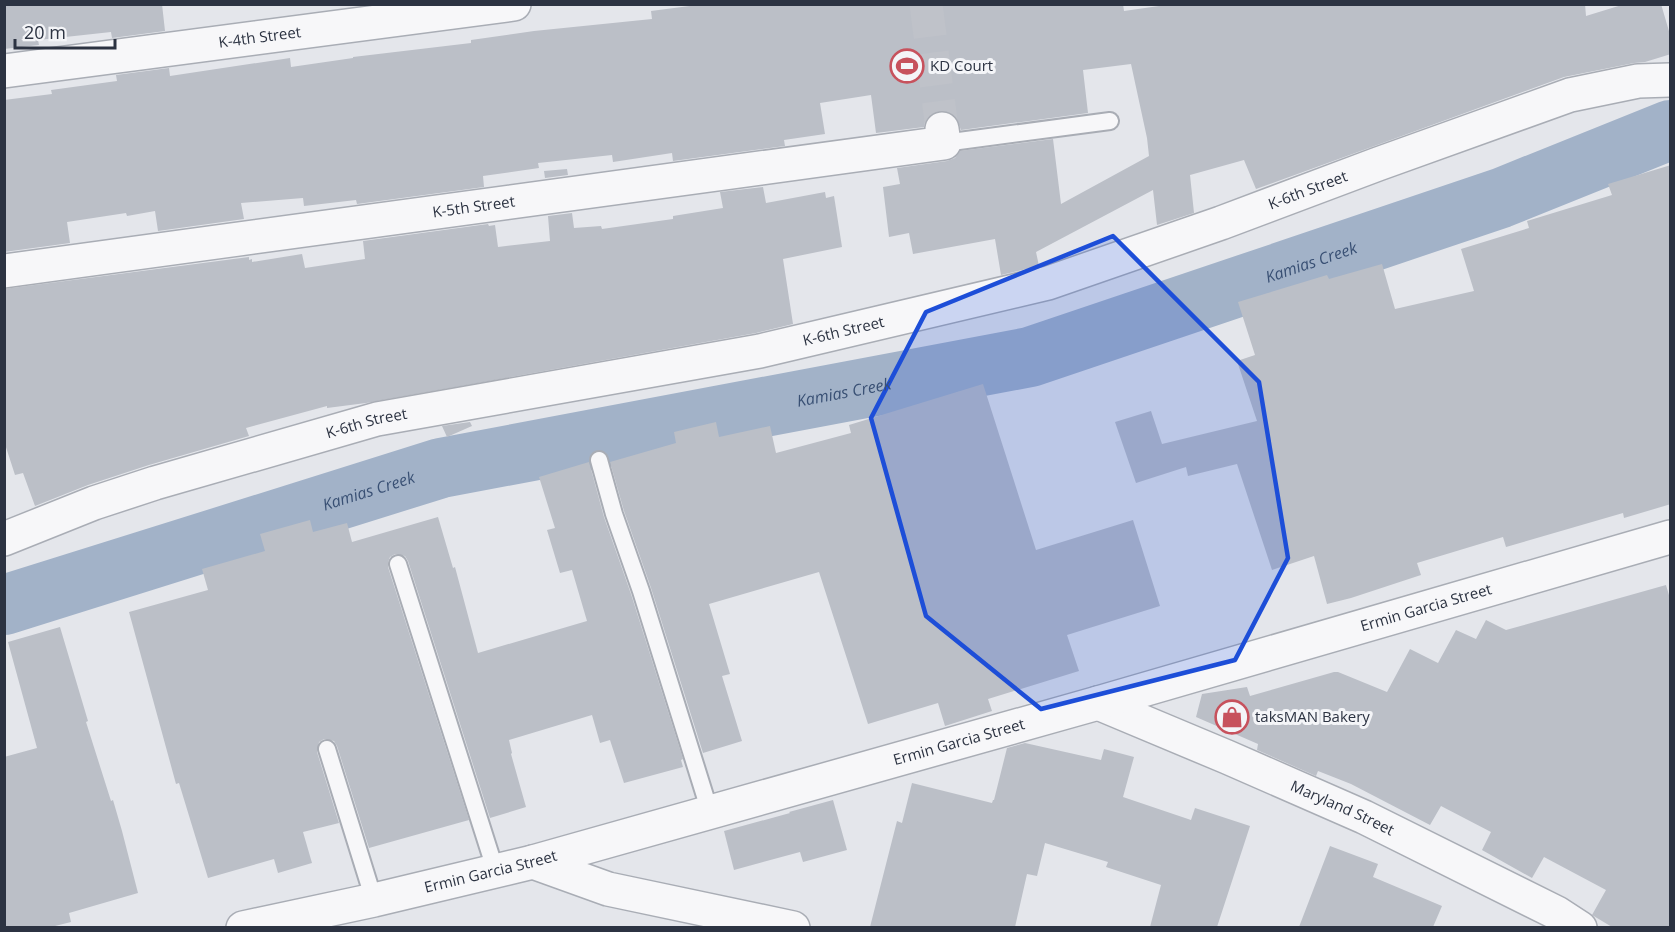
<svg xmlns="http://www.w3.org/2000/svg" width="1675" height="932" viewBox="0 0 1675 932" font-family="'Open Sans',sans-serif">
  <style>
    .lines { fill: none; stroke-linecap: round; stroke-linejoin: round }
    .river { stroke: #a2b2c8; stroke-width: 60 }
    .building { fill: #bbbfc7 }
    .minor-tunnel { stroke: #bfc2c9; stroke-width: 33; stroke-dasharray: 33 16; stroke-linecap: butt }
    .service-casing { stroke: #a9adb5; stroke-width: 20 }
    .minor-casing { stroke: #a9adb5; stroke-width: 36 }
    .service { stroke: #f7f7f9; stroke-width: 16 }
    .minor { stroke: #f7f7f9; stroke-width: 33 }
    .marked { fill: #1d4ed8; fill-opacity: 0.2; stroke: #1d4ed8; stroke-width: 4.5; stroke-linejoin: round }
    .labels { text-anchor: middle; stroke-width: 6; stroke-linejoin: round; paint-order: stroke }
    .street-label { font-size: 15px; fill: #2c3342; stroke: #f4f5f8 }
    .poi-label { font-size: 15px; fill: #2c3342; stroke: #f4f5f8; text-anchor: start }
    .water-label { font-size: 16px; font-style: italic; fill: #395074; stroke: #f4f5f8 }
  </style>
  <rect width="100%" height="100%" fill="#e4e6eb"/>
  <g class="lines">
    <path class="river" id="s1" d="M4,605L441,468L1030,357L1501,198L1670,130"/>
  </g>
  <path class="building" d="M4,4H162L165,31L112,38L111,32L38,40L39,45L4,49Z
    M705,4H1123L1124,11L1173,4H1585L1586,16L1625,4H1661L1671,38V54L1645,62L1634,63L1564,77L1256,189L1244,160L1190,175L1194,213L1157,225L1153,190L1036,252L1039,266L1001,275L995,239L913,254L909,233L889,237L883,187L900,184L897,168L947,161L955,158L960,151L1053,139L1061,204L1149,156L1147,138L1131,64L1083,70L1088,113L961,130L956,117L948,111L940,110L930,115L925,122L924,127L876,133L871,95L820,103L825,134L784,140L785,146L673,161L672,153L613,162L612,155L538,163L539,168L483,176L484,187L357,204L356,200L304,206L303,198L241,203L244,219L158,231L155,211L127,216L126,213L67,222L70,243L4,252V100L52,94L51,90L117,81L116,75L169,68L170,76L290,58L291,67L353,58V57L471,43V40L534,31L652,19L651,11Z
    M1671,165V504L1624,518L1623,513L1506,547L1503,537L1417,563L1421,575L1351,598L1327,604L1314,556L1272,570L1237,464L1188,476L1186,467L1136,483L1115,422L1151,411L1162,444L1257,421L1237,361L1255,355L1238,302L1327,275L1329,279L1382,264L1395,309L1474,291L1461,249L1529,228L1527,221L1612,195L1608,184Z
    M567,169L568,175L545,178L544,171Z
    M763,187L766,203L825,192L826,198L834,196L842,247L783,259L793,324L756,333L366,403L327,408V406L246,428L249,436L149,465L88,485L35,506L23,473L15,475L4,441V289L249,257V260L252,259V262L302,254L305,268L365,259L363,241L488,224L489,226L495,225L498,247L550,241L548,216L572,213L574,228L601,226L602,229L673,219V216L723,208L720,192Z
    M983,384L1036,550L1133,520L1160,606L1067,635L1079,671L988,699L992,711L945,726L938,703L868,724L819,572L709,604L730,674L722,676L742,741L703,753L651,588L624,511L610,462L676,443L674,432L716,422L719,437L770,426L776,453L851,433L849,425Z
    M470,422L472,426L447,437L442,426Z
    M589,462L604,517L631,594L683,759L681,760L683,767L624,783L610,740L600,743L592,715L509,740L512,753L511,754L526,807L490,818L408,561L405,556L395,554L390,557L388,562V567L469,820L369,848L337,746L334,741L324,739L319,742L317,752L339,823L303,832L312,863L278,873L274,859L208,878L179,783L176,784L129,612L208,590L202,569L265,551L260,534L310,520L313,532L347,523L352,542L438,517L453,568L455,567L478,653L587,621L572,570L560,573L547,530L555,528L539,477Z
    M1666,585L1671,602V927H1612L1592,915L1606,890L1544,857L1532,878L1482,850L1491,832L1441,806L1430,825L1351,784L1318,771L1316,776L1257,750L1258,744L1196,717L1202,694L1247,687L1250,696L1334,672H1338L1387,692L1410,649L1438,663L1456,630L1476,639L1486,620L1506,630Z
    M60,627L88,721L86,722L111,801L113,800L122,831L138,893L69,913L71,922L51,927H4V757L37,748L8,642Z
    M1025,743L1101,760L1104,749L1134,757L1123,797L1191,820L1195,808L1250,826L1217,927H1150L1161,885L1106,867L1108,862L1045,843L1037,876L1027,874L1015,927H870L897,821L902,823L912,783L992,803L993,800H994L1007,748Z
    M833,800L847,850L803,862L800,852L734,870L724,831L790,813L789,812Z
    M1330,846L1378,864L1373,877L1442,906L1433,927H1299Z"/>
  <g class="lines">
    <path class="minor-tunnel" d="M926,4L942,129"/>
    <g class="service-casing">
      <path id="service" d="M944,143L1110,121
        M599,460L614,514L641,591L710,812
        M398,564L496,872
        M327,749L374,900"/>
    </g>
    <g class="minor-casing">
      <g id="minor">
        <path id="s2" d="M4,71L514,4"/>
        <path id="s3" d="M4,271L944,143L942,129"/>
        <path id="s4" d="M4,539L94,503L155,483L377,419L760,351L1048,283L1221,223L1378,164L1570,95L1638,81L1670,80"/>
        <path id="s5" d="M1098,703L1227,757L1364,817L1557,913L1580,928"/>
        <path d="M533,862L608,889L793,928"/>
        <path id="s6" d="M243,928L374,900L533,862L1098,703L1670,537"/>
      </g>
    </g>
    <use href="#service" class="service"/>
    <use href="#minor" class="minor"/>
  </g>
  <path class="marked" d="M1113,236L1259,382L1288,558L1235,660L1041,709L926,616L871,418L926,312Z"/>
  <defs>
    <g id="stadium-ring" transform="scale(1.725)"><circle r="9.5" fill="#f4f5f8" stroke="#c7525d" stroke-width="1.5"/><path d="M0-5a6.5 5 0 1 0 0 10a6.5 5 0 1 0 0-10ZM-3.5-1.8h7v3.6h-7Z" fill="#c7525d"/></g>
    <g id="shop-ring" transform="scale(1.725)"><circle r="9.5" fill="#f4f5f8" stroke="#c7525d" stroke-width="1.5"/><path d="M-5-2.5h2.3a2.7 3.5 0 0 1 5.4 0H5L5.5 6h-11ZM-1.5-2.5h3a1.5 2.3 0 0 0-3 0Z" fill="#c7525d"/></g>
  </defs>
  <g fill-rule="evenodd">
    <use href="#stadium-ring" x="907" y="66"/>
    <use href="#shop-ring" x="1232" y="717"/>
  </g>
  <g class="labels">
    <g class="street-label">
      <text dy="5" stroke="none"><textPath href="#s2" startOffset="258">K-4th Street</textPath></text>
      <text dy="5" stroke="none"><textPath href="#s4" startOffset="1353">K-6th Street</textPath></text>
      <text dy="5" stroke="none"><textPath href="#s3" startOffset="474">K-5th Street</textPath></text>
      <text dy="5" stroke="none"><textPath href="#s4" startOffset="867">K-6th Street</textPath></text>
      <text dy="5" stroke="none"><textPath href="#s4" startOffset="381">K-6th Street</textPath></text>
      <text dy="5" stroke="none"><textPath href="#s6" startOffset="1226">Ermin Garcia Street</textPath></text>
      <text dy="5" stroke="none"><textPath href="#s6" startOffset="740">Ermin Garcia Street</textPath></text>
      <text dy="5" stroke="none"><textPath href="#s5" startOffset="266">Maryland Street</textPath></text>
      <text dy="5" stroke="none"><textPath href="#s6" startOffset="254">Ermin Garcia Street</textPath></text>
    </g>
    <g class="poi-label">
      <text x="930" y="71">KD Court</text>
      <text x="1255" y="722">taksMAN Bakery</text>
    </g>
    <g class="water-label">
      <text dy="6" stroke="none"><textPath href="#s1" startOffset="1354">Kamias Creek</textPath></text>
      <text dy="6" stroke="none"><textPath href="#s1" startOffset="868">Kamias Creek</textPath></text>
      <text dy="6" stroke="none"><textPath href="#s1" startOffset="382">Kamias Creek</textPath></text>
    </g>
  </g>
  <rect width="1675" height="932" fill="none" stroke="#2c3342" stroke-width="12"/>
  <path d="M15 39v9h100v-9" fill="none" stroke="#2c3342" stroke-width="3"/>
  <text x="24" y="39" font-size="18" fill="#2c3342" stroke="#f4f5f8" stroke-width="4.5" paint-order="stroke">20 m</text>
</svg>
